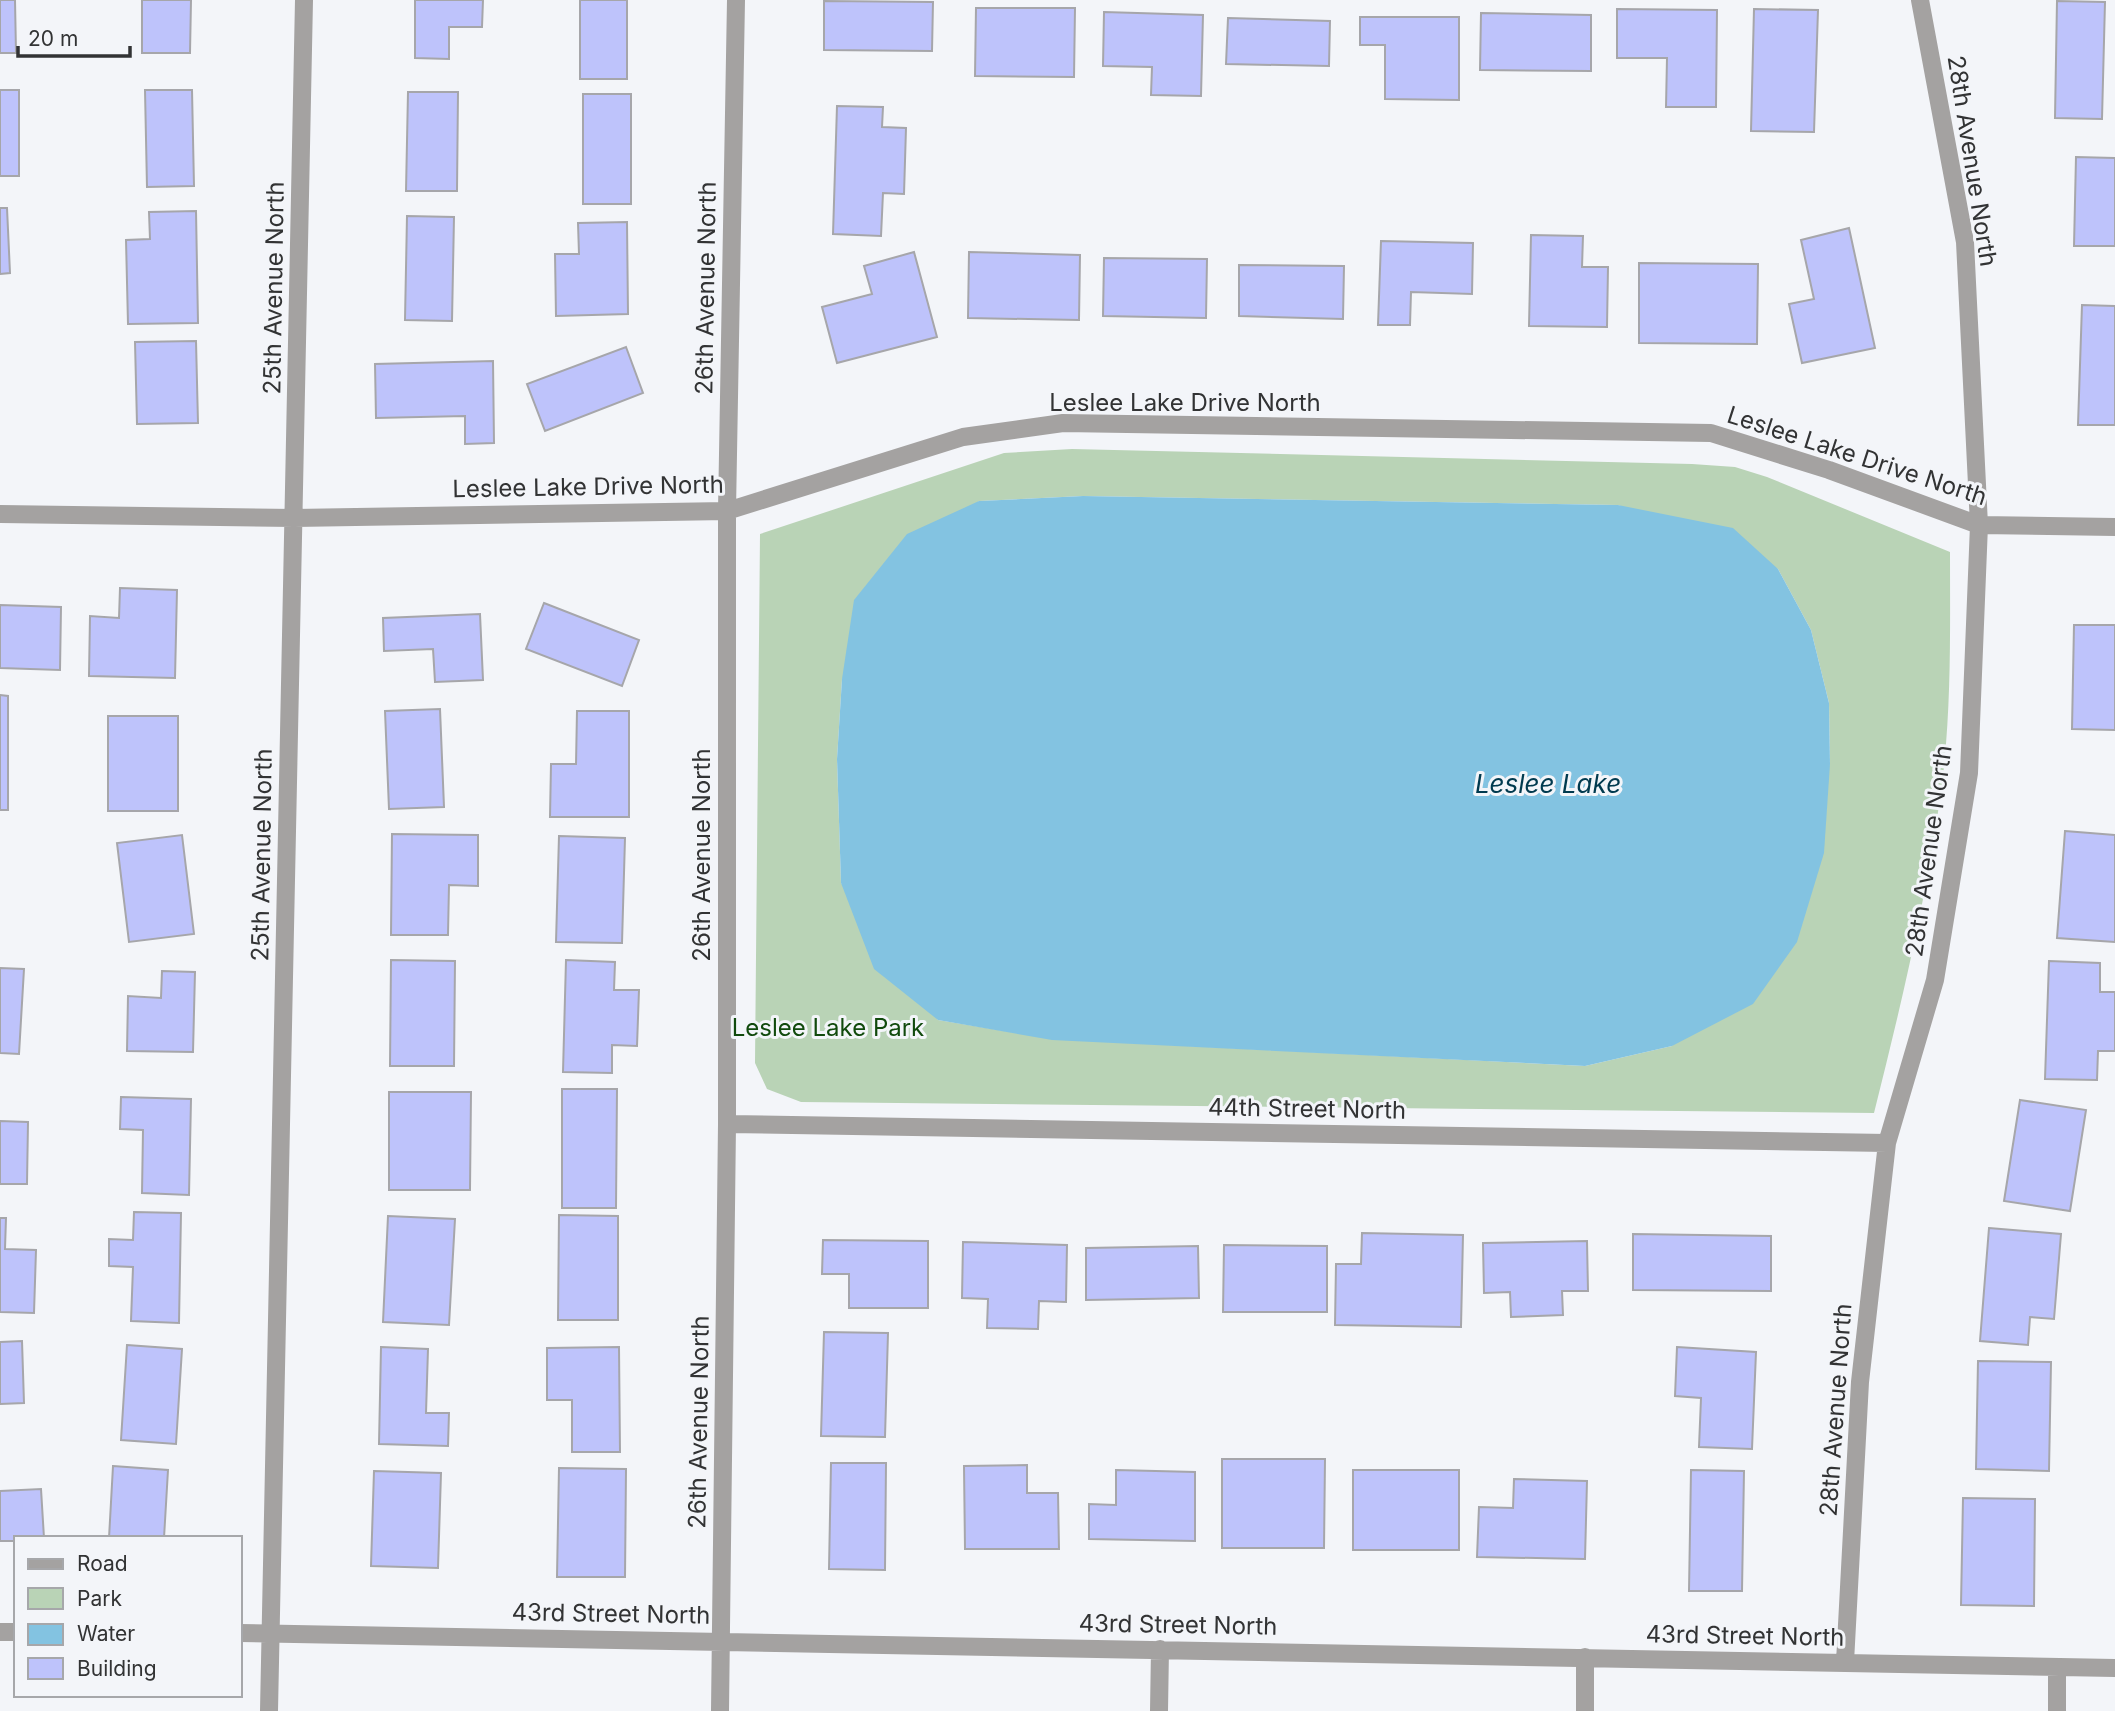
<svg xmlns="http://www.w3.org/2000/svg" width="2115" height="1711" viewBox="0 0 2115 1711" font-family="Inter,sans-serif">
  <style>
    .green { fill: #b9d3b6; fill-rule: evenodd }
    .water { fill: #83c3e1 }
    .building { fill: #bec3fb; stroke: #a6a6aa; stroke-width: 2 }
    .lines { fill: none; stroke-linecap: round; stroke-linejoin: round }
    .minor { stroke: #a4a2a1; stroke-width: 18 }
    .labels { text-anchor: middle; stroke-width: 6; stroke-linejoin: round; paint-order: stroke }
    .street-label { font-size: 24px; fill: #323334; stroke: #f3f5f9 }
    .park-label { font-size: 24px; fill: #114a0d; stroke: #f3f5f9 }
    .water-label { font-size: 26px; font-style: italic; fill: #003a4f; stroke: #f3f5f9 }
  </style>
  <rect width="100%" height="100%" fill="#f3f5f9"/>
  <path class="green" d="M1072,449L1692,464L1735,467L1767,477L1950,552C1950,639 1952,726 1938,812C1923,914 1899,1013 1874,1113L801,1102L767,1089L755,1063L760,534L1004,453ZM1083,496L1618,505L1778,569L1811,630L1829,703L1830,764L1672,1046L1585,1066L1052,1039L938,1020L841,883L837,759L842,679L979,501Z"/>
  <path class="water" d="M1083,496L1618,505L1733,528L1778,569L1811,630L1829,703L1830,764L1824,853L1797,942L1753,1004L1672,1046L1585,1066L1052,1040L938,1020L874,969L841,883L837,759L842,679L854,600L907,534L979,501Z"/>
  <path class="building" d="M0,0H15L16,53H0Z
    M142,0H191L190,53H142Z
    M415,0H483L482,27H449V59L415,58Z
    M580,0H627V79H580Z
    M824,1L933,2L932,51L824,50Z
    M2057,1L2105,2L2102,119L2055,118Z
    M976,8H1075L1074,77L975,76Z
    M1617,9L1717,10L1716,107H1666L1667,58H1617Z
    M1754,9L1818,10L1814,132L1751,131Z
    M1104,12L1203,15L1201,96L1151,95L1152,67L1103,66Z
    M1481,13L1591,15V71L1480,70Z
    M1360,17H1459V100L1385,99V45H1360Z
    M1228,18L1330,21L1329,66L1226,64Z
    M0,90H19V176H0Z
    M145,90H192L194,186L147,187Z
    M408,92H458L457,191H406Z
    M583,94H631V204H583Z
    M837,106L883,107L882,127L906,128L904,194L883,193L881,236L833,234Z
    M2076,157L2115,158V246H2074Z
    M0,208H7L10,273L0,274Z
    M196,211L198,323L128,324L126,240L150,239L149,212Z
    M407,216L454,217L452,321L405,320Z
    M627,222L628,314L556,316L555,254H579L578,223Z
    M1849,228L1875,348L1802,363L1789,304L1814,299L1801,240Z
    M1531,235L1583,236L1582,267H1608L1607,327L1529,326Z
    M1381,241L1473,243L1472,294L1411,292L1410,325H1378Z
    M914,252L937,337L837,363L822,307L872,294L864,266Z
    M969,252L1080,255L1079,320L968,318Z
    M1104,258L1207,259L1206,318L1103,316Z
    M1639,263L1758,264L1757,344L1639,343Z
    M1239,265L1344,266L1343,319L1239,316Z
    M2082,305L2115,306V425H2078Z
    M196,341L198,423L137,424L135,342Z
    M626,347L643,393L545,431L527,384Z
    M493,361L494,443L465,444V416L376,418L375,364Z
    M120,588L177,590L175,678L89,676L90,616L119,618Z
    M544,603L639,640L622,686L526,649Z
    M0,605L61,607L60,670L0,668Z
    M480,614L483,680L435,682L433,649L384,651L383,618Z
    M2074,625H2115V730L2072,729Z
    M0,695L8,696V810H0Z
    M440,709L444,807L389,809L385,711Z
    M577,711H629V817H550L551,764H576Z
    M108,716H178V811H108Z
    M2065,831L2115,835V942L2057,938Z
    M392,834L478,835V886L449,885L448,935H391Z
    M182,835L194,934L129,942L117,843Z
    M559,836L625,838L622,943L556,942Z
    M391,960L455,961L454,1066H390Z
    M566,960L615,962L614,990H639L637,1046L612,1045V1073L563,1072Z
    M2049,961L2100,963V992H2115V1051H2098L2097,1080L2045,1079Z
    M0,968L24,969L19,1054L0,1053Z
    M162,971L195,972L193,1052L127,1051L128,996L161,998Z
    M562,1089H617L616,1208H562Z
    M389,1092H471L470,1190H389Z
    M121,1097L191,1099L189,1195L142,1193L143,1130L120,1129Z
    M2020,1100L2086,1110L2070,1211L2004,1201Z
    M0,1121L28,1122L27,1184H0Z
    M134,1212L181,1213L179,1323L131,1321L133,1267L109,1266V1239L133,1240Z
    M559,1215L618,1216V1320H558Z
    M388,1216L455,1219L449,1325L383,1322Z
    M0,1218H6L5,1249L36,1250L34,1313L0,1312Z
    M1989,1228L2061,1234L2054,1319L2030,1317L2028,1345L1980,1341Z
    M1362,1233L1463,1235L1461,1327L1335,1325L1336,1264H1361Z
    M1633,1234L1771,1236V1291L1633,1290Z
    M823,1240L928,1241V1308H849V1274H822Z
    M1587,1241L1588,1291H1562L1563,1315L1511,1317L1510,1292L1484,1293L1483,1243Z
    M963,1242L1067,1245L1066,1302L1039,1301L1038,1329L987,1328L988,1299L962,1298Z
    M1224,1245L1327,1246V1312H1223Z
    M1198,1246L1199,1298L1086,1300V1248Z
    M824,1332L888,1333L885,1437L821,1436Z
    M22,1341L24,1403L0,1404V1342Z
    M127,1345L182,1349L176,1444L121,1440Z
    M381,1347L428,1349L426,1413H449L448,1446L379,1444Z
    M619,1347L620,1452H572V1400H547V1348Z
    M1677,1347L1756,1352L1752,1449L1699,1447L1701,1398L1675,1396Z
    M1978,1361L2051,1362L2049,1471L1976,1469Z
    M1222,1459H1325L1324,1548H1222Z
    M831,1463H886L885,1570L829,1569Z
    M1027,1465V1493H1058L1059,1549H965L964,1466Z
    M113,1466L168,1470L164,1538H109Z
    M559,1468L626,1469L625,1577H557Z
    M1116,1470L1195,1472V1541L1089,1539V1504L1116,1505Z
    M1353,1470H1459V1550H1353Z
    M1691,1470L1744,1471L1742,1591H1689Z
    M374,1471L441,1473L438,1568L371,1566Z
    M1514,1479L1587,1481L1585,1559L1477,1557L1479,1507L1513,1508Z
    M41,1489L44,1538H16V1541H0V1491Z
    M1963,1498L2035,1499L2034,1606L1961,1605Z"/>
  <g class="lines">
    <path class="minor" d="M0,514L294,518L727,511L963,437L1063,423L1711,433L1829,470L1979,525L2115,527
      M727,1124L1887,1143
      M0,1632H16
      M240,1633L2115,1668
      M1845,1662L1860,1382L1887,1143L1935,980L1969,773L1979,525L1965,242L1920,0
      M269,1711L304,0
      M720,1711L727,1124V511L736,0
      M1159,1711L1160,1649
      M1585,1711V1657
      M2057,1711V1667"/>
  </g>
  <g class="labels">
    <g class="street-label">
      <text transform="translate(1972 161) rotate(81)" y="8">28th Avenue North</text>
      <text transform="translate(274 288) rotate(-89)" y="8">25th Avenue North</text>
      <text transform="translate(706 288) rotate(-89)" y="8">26th Avenue North</text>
      <text x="1185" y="411">Leslee Lake Drive North</text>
      <text transform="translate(1857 456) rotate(18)" y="8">Leslee Lake Drive North</text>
      <text transform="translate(588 487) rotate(-1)" y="8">Leslee Lake Drive North</text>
      <text transform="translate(1929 851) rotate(-82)" y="8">28th Avenue North</text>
      <text transform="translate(262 855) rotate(-89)" y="8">25th Avenue North</text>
      <text transform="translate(702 855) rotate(-90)" y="8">26th Avenue North</text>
      <text transform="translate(1307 1109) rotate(1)" y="8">44th Street North</text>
      <text transform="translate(1836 1410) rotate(-86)" y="8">28th Avenue North</text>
      <text transform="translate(699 1422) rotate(-89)" y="8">26th Avenue North</text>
      <text transform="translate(611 1614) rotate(1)" y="8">43rd Street North</text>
      <text transform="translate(1178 1625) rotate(1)" y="8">43rd Street North</text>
      <text transform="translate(1745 1636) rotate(1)" y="8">43rd Street North</text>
    </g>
    <g class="park-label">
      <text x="828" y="1036">Leslee Lake Park</text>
    </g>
    <g class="water-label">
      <text x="1548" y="793">Leslee Lake</text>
    </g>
  </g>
  <rect x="14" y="1536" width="228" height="161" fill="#f3f5f9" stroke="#a6a7aa" stroke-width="2"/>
  <rect x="28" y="1559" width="35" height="10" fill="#a4a2a1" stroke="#a6a7aa" stroke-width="2"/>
  <text x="77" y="1571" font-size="21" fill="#323334">Road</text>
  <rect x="28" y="1588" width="35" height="21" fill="#b9d3b6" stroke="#a6a7aa" stroke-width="2"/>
  <text x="77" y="1606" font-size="21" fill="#323334">Park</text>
  <rect x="28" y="1624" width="35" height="21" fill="#83c3e1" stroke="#a6a7aa" stroke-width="2"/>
  <text x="77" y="1641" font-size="21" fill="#323334">Water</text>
  <rect x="28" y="1658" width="35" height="21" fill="#bec3fb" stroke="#a6a7aa" stroke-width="2"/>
  <text x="77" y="1676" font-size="21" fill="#323334">Building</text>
  <path d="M18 46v10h112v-10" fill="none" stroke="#323334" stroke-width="3.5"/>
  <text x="28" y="46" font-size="21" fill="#323334" stroke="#f3f5f9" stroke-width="5" paint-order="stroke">20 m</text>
</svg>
